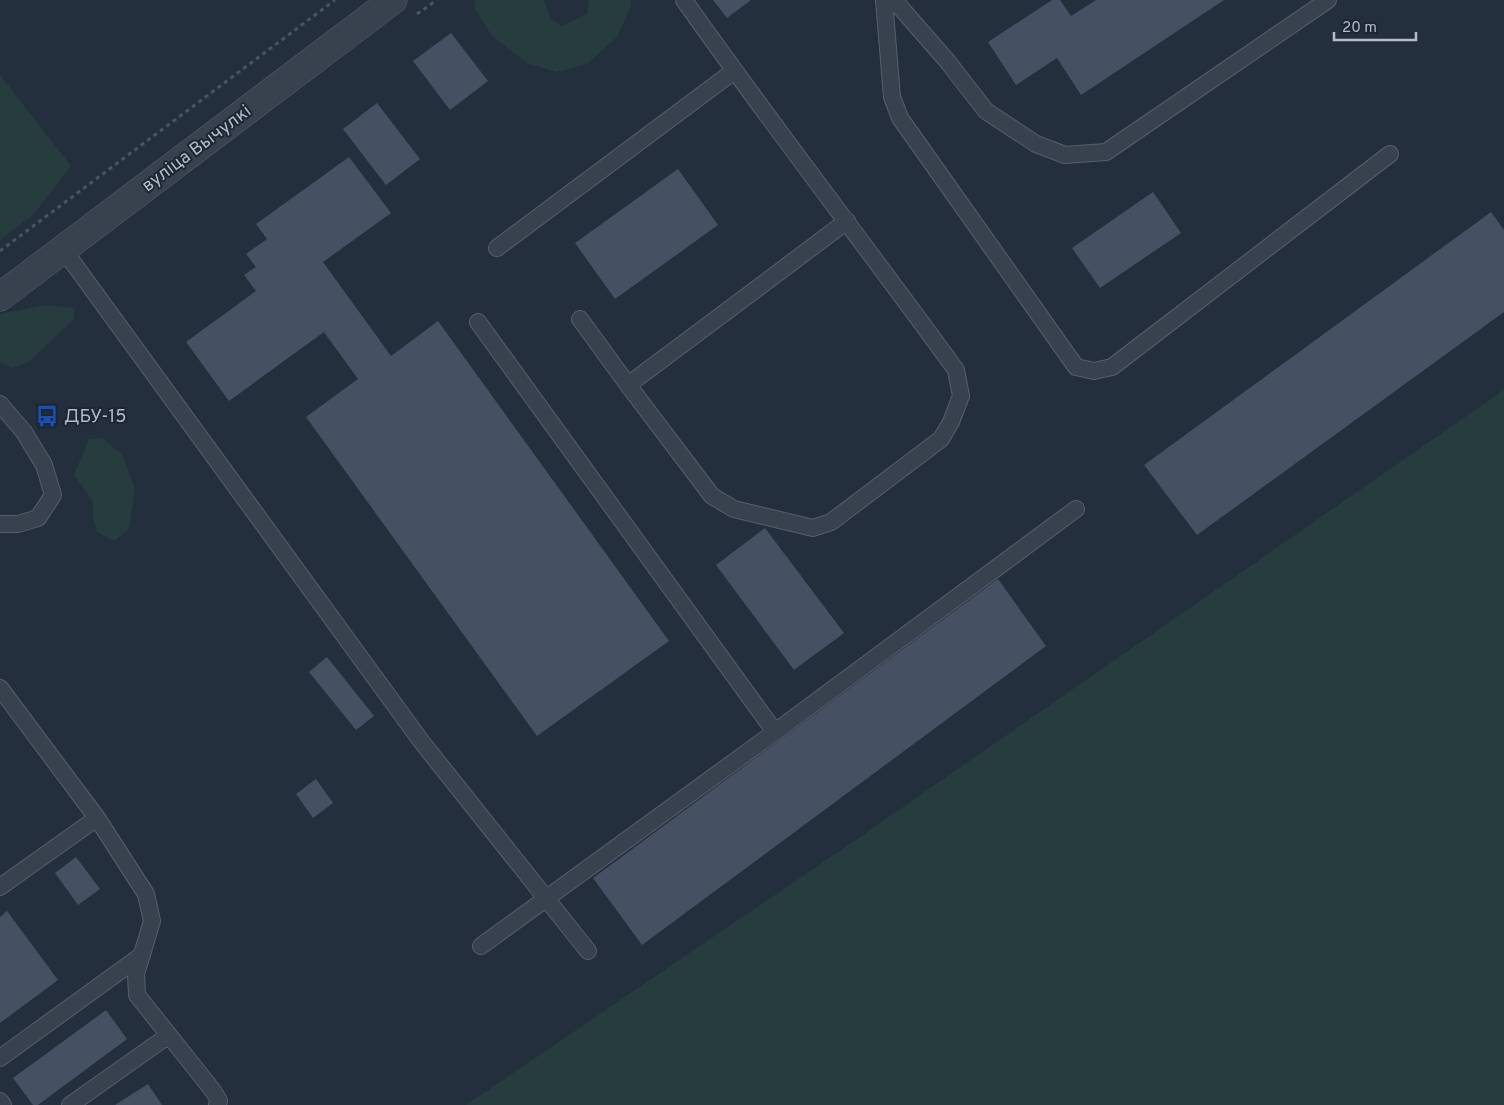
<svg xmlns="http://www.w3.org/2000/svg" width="1504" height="1105" viewBox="0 0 1504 1105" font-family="Overpass,sans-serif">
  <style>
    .green { fill: #263c3f }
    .building { fill: #455162 }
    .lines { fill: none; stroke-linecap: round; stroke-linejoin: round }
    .service-casing { stroke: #565f6c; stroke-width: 18 }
    .tertiary-casing { stroke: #565f6c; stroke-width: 29 }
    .path { stroke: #44595c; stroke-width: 3; stroke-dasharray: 4 4; stroke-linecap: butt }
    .service { stroke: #38414e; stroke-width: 16 }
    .tertiary { stroke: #38414e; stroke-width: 28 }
    .labels { text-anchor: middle; stroke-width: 4; stroke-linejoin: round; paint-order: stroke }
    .street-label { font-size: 18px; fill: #b4bcc9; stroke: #1d2633 }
    .poi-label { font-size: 18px; fill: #b4bcc9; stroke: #1d2633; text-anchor: start }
  </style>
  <rect width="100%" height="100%" fill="#242f3e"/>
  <path class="green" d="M475,0H544L551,19L562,26L587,14L589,0H631V6L617,37L587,64L556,72L527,63L492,36L474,7Z
    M0,75L71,166L33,215L0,240Z
    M46,305L74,308V319L29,362L12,368L0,362V314Z
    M1504,390V1105H466L841,850Z
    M102,438L123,456L135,489L129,529L114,541L97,532L93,517V502L74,475L89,439Z"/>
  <path class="building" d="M713,0H751L727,18Z
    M1052,0H1060L1071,16L1096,0H1224L1081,95L1057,58L1016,85L988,42Z
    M451,33L488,81L450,110L413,61Z
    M377,103L420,159L386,185L343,129Z
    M349,157L391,213L323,262L391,356L438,321L669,641L537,736L306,417L358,379L324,332L229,401L186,342L256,291L244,275L256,267L246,254L267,239L256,224Z
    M678,169L718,225L615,299L575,243Z
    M1153,192L1181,233L1100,288L1072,248Z
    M1491,212L1504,230V312L1197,535L1144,465Z
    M765,528L844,633L794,670L716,565Z
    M998,579L1046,646L642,945L593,878Z
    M327,657L374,716L356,730L309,672Z
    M316,779L333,803L313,818L296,794Z
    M76,857L100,889L78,905L55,873Z
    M7,911L58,980L0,1023V917Z
    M106,1010L127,1039L38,1105H33L13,1078Z
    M148,1084L162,1105H115Z"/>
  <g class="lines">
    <g class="service-casing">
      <path id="service" d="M884,0L892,97L900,118L1076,367L1094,371L1112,367L1390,154
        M894,0L948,62L986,111L1036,144L1065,155L1106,152L1328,0
        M497,248L734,71
        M63,249L421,741L588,951
        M580,319L628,385L712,496L734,509L813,528L831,522L941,439L951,422L961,396L956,370C866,246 772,125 684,0
        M478,322L775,732L481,946
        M628,385L847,221
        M0,404L24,432L44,465L53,495L38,518L18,524H0
        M0,688L97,818L146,894L152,921L136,974L137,995L214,1092L219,1101L217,1105
        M775,732L1076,509
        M0,887L97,818
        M0,1058L142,955
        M0,1101L3,1105
        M70,1105L169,1035"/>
    </g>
    <g class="tertiary-casing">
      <path id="tertiary" d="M0,297L393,0"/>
    </g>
    <path class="path" d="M417,14L437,0
      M0,251L335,0
      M41,421L47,416"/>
    <use href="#service" class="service"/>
    <use href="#tertiary" class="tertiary"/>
  </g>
  <defs>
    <g id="bus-bare" transform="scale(1.725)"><path d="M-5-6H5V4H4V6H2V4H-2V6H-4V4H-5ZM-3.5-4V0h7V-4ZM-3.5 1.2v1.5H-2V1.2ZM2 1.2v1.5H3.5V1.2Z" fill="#1a4fb4" stroke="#1d2633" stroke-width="2.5" paint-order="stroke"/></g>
  </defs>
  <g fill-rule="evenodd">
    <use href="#bus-bare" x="47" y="416"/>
  </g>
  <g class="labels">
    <g class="street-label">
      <text transform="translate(196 148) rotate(-37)" y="6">вуліца Вычулкі</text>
    </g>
    <g class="poi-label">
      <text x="64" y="422">ДБУ-15</text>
    </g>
  </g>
  <path d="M1334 32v8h82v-8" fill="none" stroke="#b4bcc9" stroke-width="2.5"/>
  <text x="1342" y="32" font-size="15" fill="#b4bcc9" stroke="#1d2633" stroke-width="4" paint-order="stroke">20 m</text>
</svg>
